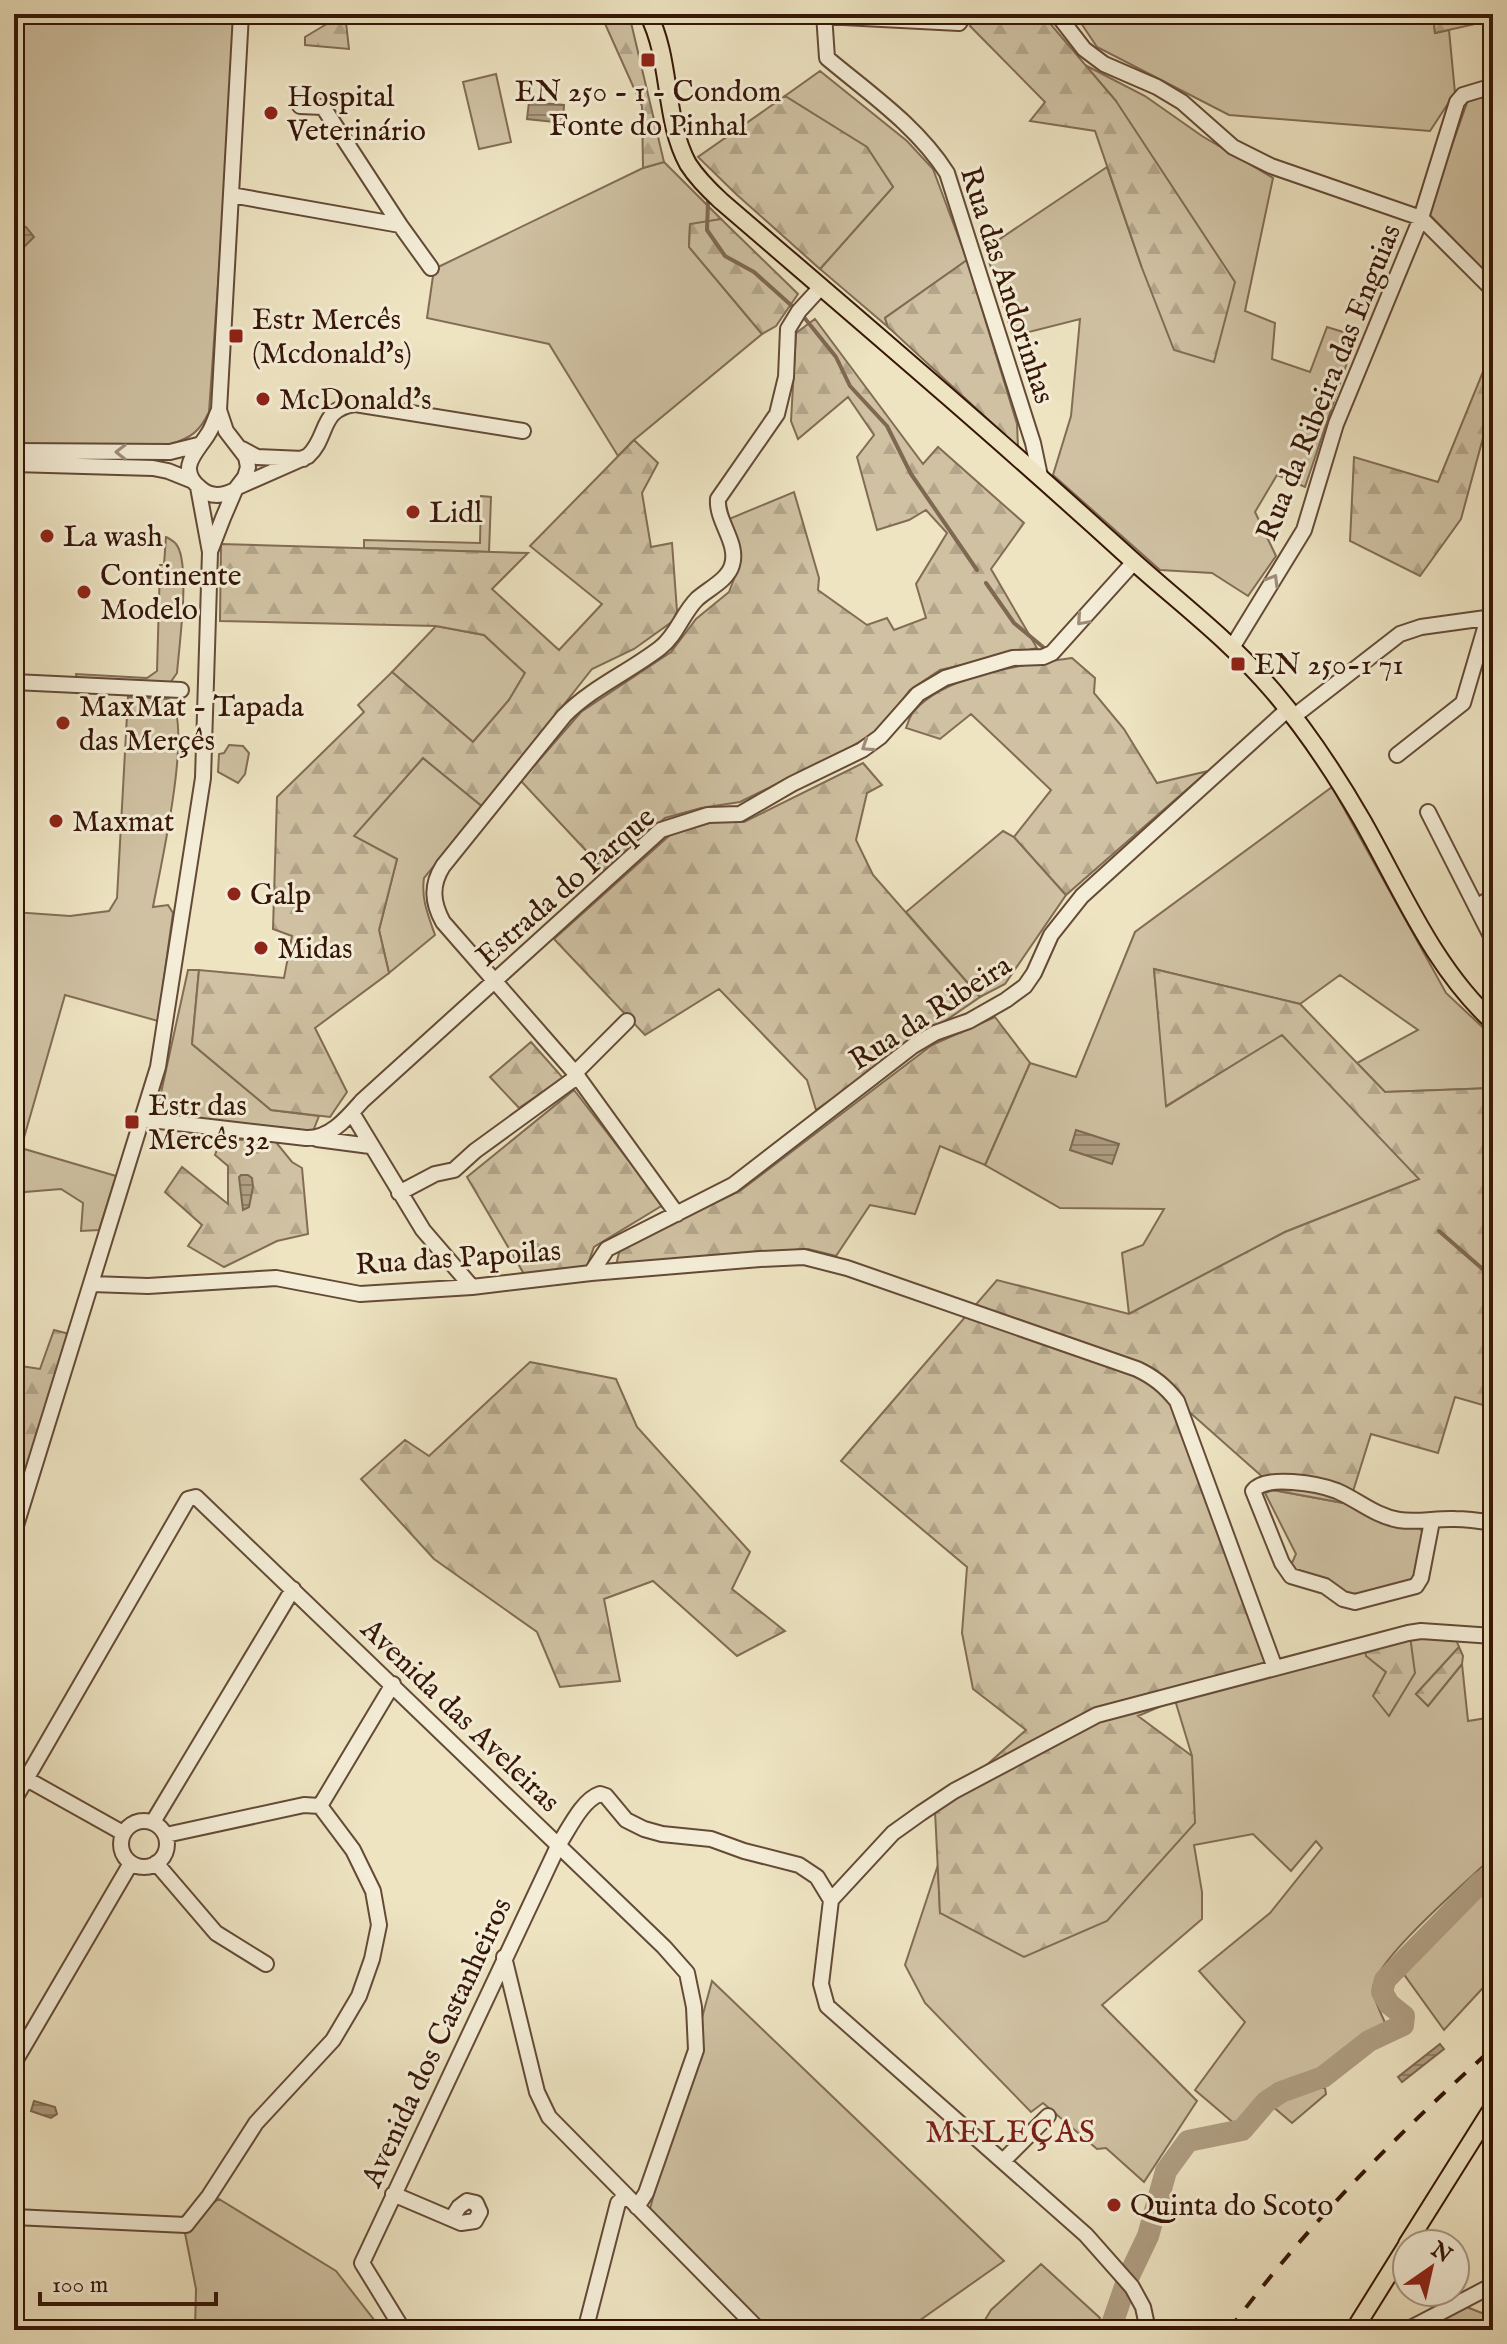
<svg xmlns="http://www.w3.org/2000/svg" width="1507" height="2344" viewBox="0 0 1507 2344" font-family="'IM FELL English',serif">
  <style>
    .green { fill: #cfc1a2; stroke: #826c54; stroke-width: 2 }
    .forest { fill: url(#forest-firs); stroke: #826c54; stroke-width: 2 }
    .water { fill: url(#water-rules); stroke: #7f6851; stroke-width: 2 }
    .lines { fill: none; stroke-linecap: round; stroke-linejoin: round }
    .stream { stroke: #7f6851; stroke-width: 4 }
    .river { stroke: #af9e82; stroke-width: 22 }
    .minor-casing { stroke: #644a36; stroke-width: 18 }
    .major-casing { stroke: #361607; stroke-width: 20 }
    .minor { stroke: #f4edd7; stroke-width: 14 }
    .major { stroke: #eee4c2; stroke-width: 16 }
    .rail { stroke: #361607; stroke-width: 4; stroke-dasharray: 14 14; stroke-linecap: butt }
    .oneway { stroke: #9e8c79 }
    .poi-dot { fill: #8f2418; stroke: #f4edd7; stroke-width: 3 }
    .labels { text-anchor: middle; stroke-width: 6; stroke-linejoin: round; paint-order: stroke }
    .poi-label { font-size: 30px; fill: #361607; stroke: #f4edd7; text-anchor: start }
    .street-label { font-size: 30px; fill: #361607; stroke: #f4edd7 }
    .neighbourhood-label { font-size: 32px; letter-spacing: 2px; fill: #7a1f14; stroke: #f4edd7 }
  </style>
  <defs>
    <pattern id="forest-firs" width="22" height="20" patternUnits="userSpaceOnUse" patternTransform="scale(2)"><rect width="22" height="20" fill="#cfc1a2"/><path d="M5 1l3.5 6h-7zM16 11l3.5 6h-7z" fill="#b2a58a"/></pattern>
    <pattern id="water-rules" width="6" height="5" patternUnits="userSpaceOnUse" patternTransform="scale(2)"><rect width="6" height="5" fill="#af9e82"/><path d="M0 2.5h6" fill="none" stroke="#8f8068"/></pattern>
  </defs>
  <rect width="100%" height="100%" fill="#eee4c2"/>
  <filter id="stains"><feTurbulence type="fractalNoise" baseFrequency=".0025" numOctaves="4"/><feColorMatrix values="0 0 0 0 .2 0 0 0 0 .09 0 0 0 0 .02 0 0 0 .5 -.17"/></filter>
  <radialGradient id="worn" r=".72"><stop offset=".6" stop-color="#630" stop-opacity="0"/><stop offset="1" stop-color="#630" stop-opacity=".3"/></radialGradient>
  <path class="green" d="M14,14H237L209,412C200,431 191,438 171,444L14,447Z
    M1075,14H1433L1435,33L1449,30L1455,93L1430,131L1229,115L1097,47Z
    M1085,65L1145,96L1202,136L1273,178L1245,311L1275,323L1272,359L1310,372L1327,327L1356,336L1305,487L1277,475L1255,512L1276,556L1248,596L1212,573L1160,570L1053,475L1071,416L1080,319L1013,336L985,249L1107,167L1142,268L1116,101Z
    M820,71L907,141L933,169L967,260L885,318L888,327L820,269L893,187L866,147L785,96Z
    M496,74L511,142L479,149L463,82Z
    M1493,94V280L1428,213L1468,100Z
    M664,162L721,219L690,225L689,247L762,334L634,440L618,456L549,344L427,318L434,269L643,168Z
    M481,496L491,497L489,552L364,548V540L480,543Z
    M166,537C167,537 176,543 176,544C191,562 179,647 177,673L170,683L77,679L76,674L147,678L157,671L160,565H164Z
    M436,626L484,635L525,673L509,700L473,742L392,672Z
    M128,697L169,699C195,720 159,873 153,907L168,905L173,913L158,1021L65,995L21,1148L116,1176L99,1230L81,1231L83,1203L61,1189L25,1192L14,1208V912L70,916L109,911L117,898Z
    M229,745L243,746L249,753L245,774L238,783L218,772L219,754L224,753Z
    M423,758L483,807L424,878C421,899 428,915 435,935L389,973L379,930L397,859L353,836Z
    M1332,787L1446,993L1493,1037V1088L1385,1092L1357,1063L1418,1030L1340,975L1300,1004L1154,969L1167,1106L1282,1034L1420,1179L1285,1232L1129,1314L1122,1253L1143,1245L1164,1209L1060,1208L985,1165L1030,1063L1076,1077L1135,932Z
    M1003,831L1014,837L1066,895L1005,984L980,997L906,912Z
    M188,970H199L192,1044L271,1110L319,1116L313,1131L158,1116L157,1111Z
    M1273,1490L1349,1504L1419,1527L1424,1534L1414,1579L1352,1596L1299,1573L1291,1565L1296,1554L1265,1493Z
    M1410,1636L1455,1637L1459,1647L1416,1694L1428,1706L1462,1664L1468,1721L1493,1717V1863H1486C1465,1883 1372,1963 1373,1989C1373,1999 1382,2015 1386,2025L1326,2070L1291,2078L1274,2087L1236,2125L1195,2090L1245,2022L1199,1971L1270,1913L1322,1848L1316,1841L1291,1871L1253,1834L1194,1845L1202,1892V1919L1102,2005L1197,2101L1144,2182L1106,2148L1097,2149L1043,2103L1031,2112L925,2003L905,1965L938,1865L940,1913L1192,1756L1175,1700L1365,1649L1367,1656L1386,1672Z
    M1493,1883V1977L1444,2030L1403,1973Z
    M712,1981L1004,2261L906,2330H753L648,2216Z
    M1307,2087L1325,2088L1326,2094L1292,2123L1271,2105L1292,2089Z
    M219,2199L336,2271L382,2330H195L196,2289L183,2223Z
    M1041,2264L1100,2318L1092,2330H999L985,2320L991,2310Z
    M1464,2306L1487,2315L1477,2330H1416Z"/>
  <path class="forest" d="M331,14H345L349,49L305,45V37L330,22Z
    M595,14H629L664,162L643,168L642,106L602,17Z
    M976,14H1042L1116,101L1235,282L1214,362L1174,350L1142,268L1095,131L1030,121L1045,102L970,26Z
    M1433,14H1493V20L1435,33Z
    M785,96L867,147L893,187L820,269L736,194L698,157Z
    M721,219L798,294L776,326L762,334L689,247L690,224Z
    M967,260L1017,424L1018,447L888,327L885,318Z
    M815,319L923,464L938,447L1024,523L991,569L1037,648L940,670L910,690L879,730L844,751L740,802L701,808L665,818L605,871L521,781L581,712L671,652L696,619L729,592L737,571L738,552L729,519L794,492L819,578L818,590L867,625L887,618L894,630L926,618L916,584L947,533L926,510L909,520L877,530L857,457L874,435L848,397L798,439L791,421L796,333Z
    M1489,357H1493V401L1461,519L1420,576L1350,541L1354,457L1438,482Z
    M634,440L658,463L642,493L651,547L672,543L677,611L673,621L634,649L592,669L483,807L423,758L354,836L397,859L379,930L389,973L315,1028L347,1092L330,1117L271,1110L192,1044L199,970L284,978L292,936L273,929L277,797L364,712L358,705L392,672L473,742L509,700L525,673L484,635L436,626L220,621L221,544L528,553L492,589L559,650L602,604L530,546Z
    M1072,658L1095,678L1094,693L1124,729L1157,783L1208,771L1066,895L1014,837L1051,790L971,714L940,739L906,728C908,723 910,715 914,711C947,673 1025,665 1072,658Z
    M863,763L882,785L867,793L856,840L873,875L980,997L816,1110L807,1080L719,989L645,1035L554,939L670,835L713,822H744Z
    M1154,969L1300,1004L1385,1092L1493,1088V1408L1455,1397L1438,1453L1371,1434L1349,1504L1273,1490L1266,1480L1186,1409L1278,1673L1175,1700L1138,1716L1192,1756L1195,1823L1107,1921L1024,1957L940,1913L935,1811L1026,1730L973,1689L962,1633L967,1567L841,1461L997,1280L1129,1314L1285,1232L1419,1179L1282,1035L1166,1106Z
    M995,1017L1030,1063L985,1165L940,1146L915,1214L870,1205L836,1256L808,1249L616,1265L620,1249L740,1191L932,1045Z
    M531,1042L563,1078L519,1108L490,1077Z
    M574,1090L663,1205L594,1247L587,1266L524,1274L467,1177Z
    M221,1139L275,1141L292,1162L302,1168L308,1234L277,1241L224,1267L188,1246L202,1225L165,1192L182,1167L228,1204V1166L215,1155Z
    M54,1330L69,1334L23,1486L14,1482V1365L40,1369Z
    M530,1362L616,1379L637,1427L750,1552L732,1589L785,1631L737,1656L653,1581L604,1599L620,1681L560,1687L537,1632L434,1559L361,1479L405,1440L429,1456Z
    M1410,1636L1415,1673L1389,1716L1373,1696L1386,1672L1366,1656L1365,1649Z
    M1459,1647L1463,1656L1462,1664L1428,1706L1416,1694Z"/>
  <path class="water" d="M529,102L564,105L563,123L527,119Z
    M26,227L34,237L14,257V230Z
    M1076,1130L1119,1144L1112,1164L1070,1150Z
    M241,1175H248L252,1178L253,1187L249,1207L243,1210L239,1177Z
    M1440,2044L1444,2049L1402,2082L1398,2077Z
    M34,2101L55,2107L57,2114L51,2118L31,2111Z"/>
  <g class="lines">
    <path class="stream" d="M708,202L707,230L725,256L754,272L792,306
      M803,316L836,357L850,386L887,426L911,474L977,570
      M986,583L1014,623L1043,647
      M1439,1231L1493,1278"/>
    <path class="river" d="M1110,2330L1128,2278L1148,2236L1166,2171L1188,2141L1242,2130L1266,2102L1281,2092L1323,2077L1369,2041L1403,2025L1404,2016L1389,2004L1382,1992L1385,1980L1480,1883L1493,1874"/>
    <g class="minor-casing">
      <path id="minor" d="M824,14L827,58C870,94 917,126 947,173L1033,443L1040,476
        M1057,14L1084,49L1104,64L1157,87L1182,102L1233,147L1271,166L1421,218
        M824,16L959,23L965,14
        M300,106L323,107L400,225
        M231,195L400,225L431,268
        M1421,218L1493,290
        M242,449L257,457L303,459
        M14,451L170,452L198,445
        M14,464L153,468L168,471L193,481
        M240,486L308,456C329,437 319,409 355,404L523,431
        M235,490C223,496 211,498 200,488C176,468 197,452 208,434C213,427 215,418 219,410L241,14
        M211,549L223,518L235,490L245,477L248,467L246,457L226,431L219,410
        M1233,646L1304,530L1336,424L1421,218L1457,102L1463,95L1493,86
        M14,682L181,690
        M1293,717L1400,634L1421,627L1493,617
        M1397,755L1463,703L1488,618
        M1428,812L1493,940
        M1476,907L1493,897
        M575,1073L627,1021
        M352,1113L423,1230L472,1287
        M142,1119L306,1138C330,1139 347,1118 362,1101L661,830L708,815L740,814L792,784L862,750L880,737L918,694L945,678L1013,658L1043,657L1052,653L1134,562
        M317,1139L370,1146
        M399,1193L435,1174L454,1170L475,1151L578,1076
        M677,1214L575,1073L443,922C432,902 431,885 443,866L564,716C591,688 629,672 660,648C677,635 682,614 697,599C708,589 728,580 732,565C739,543 716,521 718,499L777,414L786,377L788,329L799,311L821,287
        M591,1273L607,1249L733,1185L913,1046L935,1033L969,1021L1006,1000L1025,986L1034,973L1051,935L1082,896L1287,710
        M92,1284L148,1286L276,1278L360,1294L472,1287L591,1273L760,1259L804,1257L847,1268L1137,1369C1154,1377 1165,1386 1177,1401L1275,1668
        M1432,1521L1421,1578L1416,1586L1355,1602L1343,1599L1325,1586L1291,1576L1282,1563L1253,1491C1265,1474 1319,1484 1337,1491C1358,1500 1375,1516 1399,1520C1419,1523 1436,1518 1455,1519C1468,1519 1481,1521 1493,1523
        M14,1532L158,1067L203,778L210,552L198,487
        M14,1772L123,1833
        M14,1800L188,1499L196,1497L664,1947L687,1973L694,2007L696,2050L646,2193L637,2207
        M320,1806L393,1684
        M121 1844a23 23 0 1 1 46 0a23 23 0 1 1-46 0Z
        M153,1822L293,1589
        M166,1835L304,1805L320,1806
        M156,1863L216,1933L266,1964
        M831,1900L893,1833L921,1813L954,1791L1097,1715L1408,1633L1421,1631L1493,1636
        M504,1957L537,2092L549,2117L759,2330
        M14,2063L131,1863
        M1004,2160L1048,2116
        M393,2194L461,2223L475,2221L480,2212L476,2203L467,2201L459,2207L452,2218
        M14,2217L186,2225L209,2196L256,2123L333,2040L359,1996L372,1959L379,1925L373,1891L353,1850L320,1806
        M586,2327L618,2203L626,2195
        M403,2330L362,2263L559,1844C569,1829 582,1800 600,1794L606,1796L626,1820L644,1829L662,1834L711,1839L744,1851L799,1865L817,1877L831,1900L821,1984L827,2006L1086,2235L1132,2287L1143,2307L1148,2330
        M550,2330L586,2327L593,2329
        M1407,2330L1493,2285"/>
    </g>
    <g class="major-casing">
      <path id="major" d="M648,14C672,60 663,118 688,164C697,178 709,190 721,201C856,317 991,432 1122,551C1173,598 1228,638 1273,691C1306,730 1336,775 1362,820C1402,890 1433,967 1493,1022
        M1407,2244L1493,2107
        M1354,2330L1407,2245"/>
    </g>
    <use href="#minor" class="minor"/>
    <use href="#major" class="major"/>
    <path class="rail" d="M1229,2330C1306,2226 1396,2135 1493,2048"/>
  </g>
  <defs><path id="oneway-chevron" d="M-2-3.5L2.5 0L-2 3.5" fill="none" stroke-width="1.6" stroke-linecap="round" stroke-linejoin="round" transform="scale(2)"/></defs>
  <g class="oneway">
    <use href="#oneway-chevron" transform="translate(121 452) rotate(-179)"/>
    <use href="#oneway-chevron" transform="translate(1273 580) rotate(-59)"/>
    <use href="#oneway-chevron" transform="translate(1082 620) rotate(132)"/>
    <use href="#oneway-chevron" transform="translate(867 746) rotate(147)"/>
  </g>
  <g class="poi-dot">
    <rect x="640" y="52" width="16" height="16" rx="4"/>
    <circle cx="271" cy="113" r="8"/>
    <rect x="228" y="328" width="16" height="16" rx="4"/>
    <circle cx="263" cy="399" r="8"/>
    <circle cx="413" cy="512" r="8"/>
    <circle cx="47" cy="536" r="8"/>
    <circle cx="84" cy="592" r="8"/>
    <rect x="1230" y="656" width="16" height="16" rx="4"/>
    <circle cx="63" cy="723" r="8"/>
    <circle cx="56" cy="821" r="8"/>
    <circle cx="234" cy="894" r="8"/>
    <circle cx="261" cy="948" r="8"/>
    <rect x="124" y="1114" width="16" height="16" rx="4"/>
    <circle cx="1114" cy="2205" r="8"/>
  </g>
  <g class="labels">
    <g class="poi-label">
      <text x="648" y="101" text-anchor="middle">EN 250 - 1 - Condom<tspan x="648" dy="34">Fonte do Pinhal</tspan></text>
      <text x="287" y="106">Hospital<tspan x="287" dy="34">Veterinário</tspan></text>
      <text x="252" y="329">Estr Mercês<tspan x="252" dy="34">(Mcdonald's)</tspan></text>
      <text x="279" y="409">McDonald's</text>
      <text x="429" y="522">Lidl</text>
      <text x="63" y="546">La wash</text>
      <text x="100" y="585">Continente<tspan x="100" dy="34">Modelo</tspan></text>
      <text x="1254" y="674">EN 250-1 71</text>
      <text x="79" y="716">MaxMat - Tapada<tspan x="79" dy="34">das Merçês</tspan></text>
      <text x="72" y="831">Maxmat</text>
      <text x="250" y="904">Galp</text>
      <text x="277" y="958">Midas</text>
      <text x="148" y="1115">Estr das<tspan x="148" dy="34">Mercês 32</tspan></text>
      <text x="1130" y="2215">Quinta do Scoto</text>
    </g>
    <g class="street-label">
      <text transform="translate(1008 285) rotate(72)" y="10">Rua das Andorinhas</text>
      <text transform="translate(1328 382) rotate(-68)" y="10">Rua da Ribeira das Enguias</text>
      <text transform="translate(565 886) rotate(-41)" y="10">Estrada do Parque</text>
      <text transform="translate(930 1012) rotate(-33)" y="10">Rua da Ribeira</text>
      <text transform="translate(458 1257) rotate(-4)" y="10">Rua das Papoilas</text>
      <text transform="translate(461 1715) rotate(44)" y="10">Avenida das Aveleiras</text>
      <text transform="translate(436 2042) rotate(-65)" y="10">Avenida dos Castanheiros</text>
    </g>
    <g class="neighbourhood-label">
      <text x="1011" y="2142">MELEÇAS</text>
    </g>
  </g>
  <rect width="1507" height="2344" fill="none" stroke="#eee4c2" stroke-width="48"/>
  <rect x="16" y="16" width="1475" height="2312" fill="none" stroke="#361607" stroke-width="4"/>
  <rect x="24" y="24" width="1459" height="2296" fill="none" stroke="#361607" stroke-width="2"/>
  <g transform="translate(1431 2268) rotate(34)"><circle r="38" fill="#f4edd7" stroke="#a89784" stroke-width="2"/>
  <path d="M0-6L14 30L0 20L-14 30Z" fill="#8f2418"/>
  <text y="-12" font-size="22" font-weight="bold" text-anchor="middle" fill="#361607">N</text>
  </g>
  <path d="M40 2292v12h176v-12" fill="none" stroke="#361607" stroke-width="4"/>
  <text x="52" y="2292" font-size="24" fill="#361607" stroke="#f4edd7" stroke-width="6" paint-order="stroke">100 m</text>
  <rect width="100%" height="100%" filter="url(#stains)"/>
  <rect width="100%" height="100%" fill="url(#worn)"/>
</svg>
